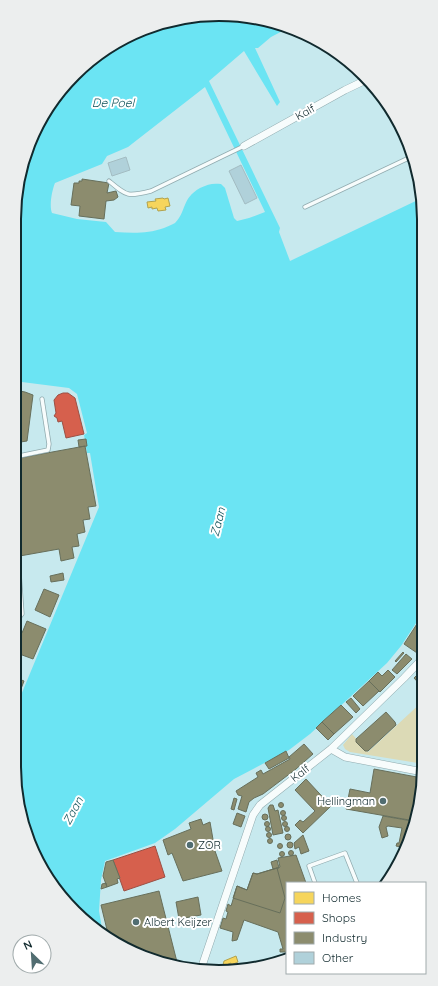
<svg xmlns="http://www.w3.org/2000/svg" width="438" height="986" viewBox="0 0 438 986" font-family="Quicksand,sans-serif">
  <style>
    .green { fill: #dcdab6 }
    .water { fill: #6be4f3; fill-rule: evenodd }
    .homes { fill: #f6d55c; stroke: #b1a24e }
    .shops { fill: #d6604d; stroke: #9b5044 }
    .industry { fill: #8c8c6e; stroke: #676f5b }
    .building { fill: #b0d1da; stroke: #a3bcc2 }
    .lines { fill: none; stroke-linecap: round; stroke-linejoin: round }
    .lane-casing { stroke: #91abaf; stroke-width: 5 }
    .street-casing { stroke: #91abaf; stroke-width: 8 }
    .lane { stroke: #f7fcfc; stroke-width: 3.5 }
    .street { stroke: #f7fcfc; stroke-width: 7 }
    .poi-dot { fill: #516d71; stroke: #fff; stroke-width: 1.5 }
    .labels { text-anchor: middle; stroke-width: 4; stroke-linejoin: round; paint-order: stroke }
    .street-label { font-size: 11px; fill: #112a2e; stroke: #fff }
    .poi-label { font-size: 11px; fill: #112a2e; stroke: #fff; text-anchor: start }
    .water-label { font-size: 12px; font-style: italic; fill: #11535b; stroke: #fff }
    .rim { fill: none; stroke: #112a2e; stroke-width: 2 }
  </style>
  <rect width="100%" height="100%" fill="#c7e9ee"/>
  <path class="green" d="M424,700V764L350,752L345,749L343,745L352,734L368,752Z"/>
  <path class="water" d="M206,14L285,25L290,27L271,37L258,48H255L280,102L277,106L244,51L209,81L280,228L279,232L290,261L422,198L424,611L401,646L387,663L310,734L289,750L234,779L175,829L155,843L105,861L101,880L99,911L103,934L65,902L25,833L14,767V712L99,507L90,453H87L84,435L87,433L77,394L69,388L14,381V219L25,153L65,84L129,35ZM205,87L265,212L249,218L237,221L234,218L225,188L221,184C213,183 208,184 200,188C181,199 187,211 175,223C172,225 168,226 164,228C147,234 132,233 115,232L106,222L77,219L52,213C49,206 52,190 55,183L102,164L107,156L128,147Z"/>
  <path class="homes" d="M163,198L164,199L168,198L170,206L165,207L166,210L158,211L157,208L152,209V207L148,208L147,202L156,201L155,199Z
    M236,956L238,962L231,965V963L228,964V967H223L224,970L213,969V965H223L224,961Z"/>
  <path class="shops" d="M63,393H68L75,398L84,434L66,438L62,421L58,422L57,418L54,416L56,413L54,400L58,395Z
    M155,846L165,877L124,891L113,860Z"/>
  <path class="industry" d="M82,179L109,183L107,193L116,191L118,197L114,200L106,201L104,219L79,216L80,206L71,205L74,183H79V181H82Z
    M14,390L25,392L33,395L27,441L14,443Z
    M86,439L87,446L79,447L78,440Z
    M85,446L96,506L88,507L90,519L83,520L85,532L77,534L79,546L72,547L74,558L61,561L59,549L14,557V459Z
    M63,573L64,580L51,582L50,576Z
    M44,589L59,595L50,617L35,610Z
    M14,591L17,605L14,615Z
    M424,613V651L420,655L404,644Z
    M27,621L46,629L33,659L14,652V653V630L22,633Z
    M403,652L404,653L396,662L395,661Z
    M406,654L412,659L397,674L392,670Z
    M424,668V689L414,678Z
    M388,670L395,677L380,692L369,681L378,672L382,676Z
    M14,677L24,681L16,702H14Z
    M369,681L379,691L363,706L353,696Z
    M351,698L360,709L356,713L346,702Z
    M341,705L353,717L334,734L322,722Z
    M386,712L395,722L396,725L368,751H365L356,742V739Z
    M322,722L334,734L328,740L316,728Z
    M304,744L313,754L296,769L263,794L254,798L249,802L246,812L238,809L242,796L238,795L236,791L258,777L256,773L261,770L263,774L290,759L289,757Z
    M286,751L289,758L269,769L265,763Z
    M374,769L422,778L415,821L346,809L350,789L370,793Z
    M306,779L331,806L303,833L295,825L300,820L303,822L315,811L295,790Z
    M234,798L237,799L234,810L231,809Z
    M278.5 805a2.5 2.5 0 1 1 5 0a2.5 2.5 0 1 1-5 0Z
    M270,805H273L275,811L278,810L283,833L273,835L268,808Z
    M280.5 813a2.5 2.5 0 1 1 5 0a2.5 2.5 0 1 1-5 0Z
    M237,813L245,816L241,827L233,824Z
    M262 817a3 3 0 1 1 6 0a3 3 0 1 1-6 0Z
    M281.5 818a2.5 2.5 0 1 1 5 0a2.5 2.5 0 1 1-5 0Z
    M383,816L412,821L405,848L396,846L397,843H399L402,828L388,826L386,827L388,836L382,838L379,827Z
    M201,819L203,825L210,822L215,851L222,871L183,881L172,853L168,855L163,840L191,829L189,823Z
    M264.5 824a2.5 2.5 0 1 1 5 0a2.5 2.5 0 1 1-5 0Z
    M282.5 824a2.5 2.5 0 1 1 5 0a2.5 2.5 0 1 1-5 0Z
    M265.5 829a2.5 2.5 0 1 1 5 0a2.5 2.5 0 1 1-5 0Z
    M284.5 829a2.5 2.5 0 1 1 5 0a2.5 2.5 0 1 1-5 0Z
    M266.5 835a2.5 2.5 0 1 1 5 0a2.5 2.5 0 1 1-5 0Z
    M285 837a3 3 0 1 1 6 0a3 3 0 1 1-6 0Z
    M303,835L309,851L301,854L299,847L295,849L294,843Z
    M267.5 841a2.5 2.5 0 1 1 5 0a2.5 2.5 0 1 1-5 0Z
    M287 845a3 3 0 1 1 6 0a3 3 0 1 1-6 0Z
    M277.5 846a2.5 2.5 0 1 1 5 0a2.5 2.5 0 1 1-5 0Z
    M288.5 853a2.5 2.5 0 1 1 5 0a2.5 2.5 0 1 1-5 0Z
    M279.5 854a2.5 2.5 0 1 1 5 0a2.5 2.5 0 1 1-5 0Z
    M296,855L306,883H287V952H280V949H283L278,932L244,920L237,940L232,941L233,932L220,928L223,918L226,919L228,912L226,911L228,904L231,906L232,903L237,886L247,890L253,873L257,874L280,867L278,858Z
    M113,860L120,878L117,879L118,883L107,887L103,876L106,862Z
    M277,860L279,868L273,869L271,862Z
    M277,868L285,898L280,913L233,898L237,886L247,890L253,873L257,874Z
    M106,883L107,887L101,889L102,884Z
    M159,891L177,962L168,964L117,945L109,938L101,905Z
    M198,897L201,915L179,919L176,902Z"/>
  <path class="building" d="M126,157L130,170L112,176L108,163Z
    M241,165L257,198L245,204L229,171Z"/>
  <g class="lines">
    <g class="lane-casing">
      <path id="lane" d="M109,181C127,196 127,197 151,191L244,146
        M305,207L413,156
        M14,457L48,450L49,444L42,399
        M14,624L22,614L19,571L14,572
        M315,883L309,866L345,853L357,883"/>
    </g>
    <g class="street-casing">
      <path id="street" d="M244,146L345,90L368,79
        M331,749L345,757L423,772
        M201,969L253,815L260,805L331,749L404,678L424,657"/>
    </g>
    <use href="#lane" class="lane"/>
    <use href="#street" class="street"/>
  </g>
  <g class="poi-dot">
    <circle cx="383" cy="801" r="4"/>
    <circle cx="190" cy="845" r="4"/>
    <circle cx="136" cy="922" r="4"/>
  </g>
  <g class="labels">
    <g class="street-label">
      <text transform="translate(305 112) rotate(-29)" y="4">Kalf</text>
      <text transform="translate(300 773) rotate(-38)" y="4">Kalf</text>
    </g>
    <g class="poi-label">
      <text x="375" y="805" text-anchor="end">Hellingman</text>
      <text x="198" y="849">ZOR</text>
      <text x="144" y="926">Albert Keijzer</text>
    </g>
    <g class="water-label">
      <text x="113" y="107">De Poel</text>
      <text transform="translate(218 522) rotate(-76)" y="4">Zaan</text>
      <text transform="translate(73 811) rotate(-62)" y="4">Zaan</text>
    </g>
  </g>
  <path d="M0 0H438V986H0ZM219 21H219A198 198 0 0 1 417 219V767A198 198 0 0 1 219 965H219A198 198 0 0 1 21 767V219A198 198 0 0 1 219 21Z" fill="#eceeee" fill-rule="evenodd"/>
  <path class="rim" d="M219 21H219A198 198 0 0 1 417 219V767A198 198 0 0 1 219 965H219A198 198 0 0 1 21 767V219A198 198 0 0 1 219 21Z"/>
  <rect x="286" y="882" width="140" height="92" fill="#ffffff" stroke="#a0aaab"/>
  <rect x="294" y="892" width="20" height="12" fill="#f6d55c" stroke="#a0aaab"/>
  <text x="322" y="902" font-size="12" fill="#112a2e">Homes</text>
  <rect x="294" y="912" width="20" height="12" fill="#d6604d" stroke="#a0aaab"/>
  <text x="322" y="922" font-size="12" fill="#112a2e">Shops</text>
  <rect x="294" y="932" width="20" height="12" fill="#8c8c6e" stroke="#a0aaab"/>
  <text x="322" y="942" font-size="12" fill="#112a2e">Industry</text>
  <rect x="294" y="952" width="20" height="12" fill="#b0d1da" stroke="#a0aaab"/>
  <text x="322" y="962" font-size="12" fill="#112a2e">Other</text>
  <g transform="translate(32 954) rotate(335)"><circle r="19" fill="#ffffff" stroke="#a0aaab"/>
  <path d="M0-3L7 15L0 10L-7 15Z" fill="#516d71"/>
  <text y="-6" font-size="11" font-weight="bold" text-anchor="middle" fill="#112a2e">N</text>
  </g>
</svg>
